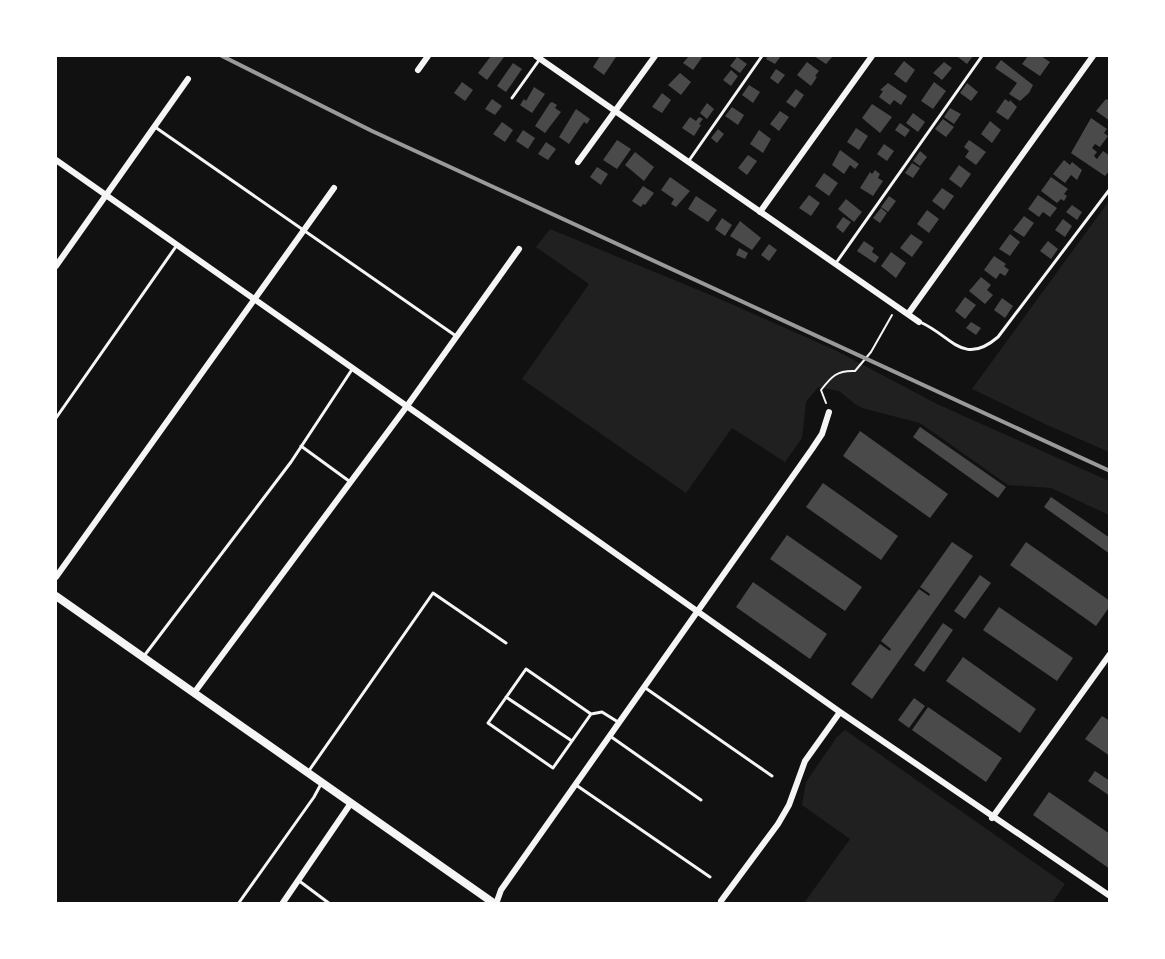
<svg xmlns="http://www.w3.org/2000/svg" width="1165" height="959" viewBox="0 0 1165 959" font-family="'Space Grotesk',sans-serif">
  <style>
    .green { fill: #202020 }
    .building { fill: #4a4a4a }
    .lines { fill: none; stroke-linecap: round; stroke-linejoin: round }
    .path { stroke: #f5f5f5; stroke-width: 2 }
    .service { stroke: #f5f5f5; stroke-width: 3 }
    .minor { stroke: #f5f5f5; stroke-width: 6 }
    .tertiary { stroke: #f5f5f5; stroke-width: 8 }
    .rail { stroke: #9a9a9a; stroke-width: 4 }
  </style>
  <rect width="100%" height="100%" fill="#111"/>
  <path class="green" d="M1109,201V452L1045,424L972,389Z
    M550,229L713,296L835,350L937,404L1109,481V515L1051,488L1008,485L920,423L862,408L855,404L839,391L818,387L806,402L802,438L785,462L732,428L686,493L522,379L589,284L536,247Z
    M845,730L1065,884L1052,903H804L850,839L802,805L806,782L837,737Z"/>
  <path class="building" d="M491,56L504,57L487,80L478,73Z
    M600,56L616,57L604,75L593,67Z
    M689,56H703L693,70L683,63Z
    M768,56H781L775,64L766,59Z
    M814,56H833L826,64Z
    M959,56H973L967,64L958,57Z
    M1028,56H1041L1050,62L1040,76L1022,64Z
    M737,57L747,64L740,73L730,66Z
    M1001,60L1033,85L1029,93L1020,101L1009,94L1017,83L995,68Z
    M904,61L915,70L906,83L894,74Z
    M807,62L819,71L815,76L817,77L811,86L797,75Z
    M944,62L952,68L942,80L933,73Z
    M513,63L522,69L506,92L497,86Z
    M776,69L785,75L778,84L770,78Z
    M731,70L738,76L731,86L723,80Z
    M680,73L691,82L681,95L668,85Z
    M462,82L473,90L465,101L454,93Z
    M934,82L946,91L933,109L921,101Z
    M888,83L907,96L901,105L894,100L890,105L879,97L883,91L880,90Z
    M967,83L978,92L971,101L960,93Z
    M749,85L760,92L753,103L742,95Z
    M534,87L545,94L532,113L520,105L524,99L526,101Z
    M796,89L804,95L795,108L786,102Z
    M662,93L671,100L662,113L652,107Z
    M1110,97V121L1096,111L1106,99L1107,100Z
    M492,99L502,106L495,115L485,109Z
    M1005,99L1009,102L1010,100L1017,107L1008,120L996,112Z
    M552,102L557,105L555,108L561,112L545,133L535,126L550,103Z
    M707,103L714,109L707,119L700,113Z
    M872,104L892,117L880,133L862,118Z
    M732,107L744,115L738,125L725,116Z
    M950,108L961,114L954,124L944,117Z
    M576,109L590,119L587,124L584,122L569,144L559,137Z
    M780,111L789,117L779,131L770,124Z
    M913,113L925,122L918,132L906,123Z
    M690,117L696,121L699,117L703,119L699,124L701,125L694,136L682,128Z
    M1091,118L1107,129L1104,133L1108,136L1100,147L1095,144L1092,148L1097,152L1094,156L1097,159L1103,151L1110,156V170L1105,176L1071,153Z
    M943,119L954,127L946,137L935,129Z
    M990,121L1001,130L992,143L981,134Z
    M502,122L513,130L505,142L493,134Z
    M900,123L910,130L905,137L895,130Z
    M856,128L868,136L859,150L847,142Z
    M718,129L724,134L717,143L711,138Z
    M523,130L535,138L528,149L516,141Z
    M759,130L771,139L763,153L750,144Z
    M617,140L631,149L617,169L603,160Z
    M969,140L986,152L976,165L965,157L969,151L964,147Z
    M546,142L556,149L548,160L538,154Z
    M884,144L894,151L887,161L877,154Z
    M840,150L859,164L855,169L850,165L844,174L832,165Z
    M920,151L927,157L920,166L913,161Z
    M635,152L654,167L644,181L625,165Z
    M748,155L757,161L747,175L738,168Z
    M1064,160L1070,165L1072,162L1082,170L1077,180L1071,175L1065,183L1053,174Z
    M912,163L920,168L913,178L905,173Z
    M959,165L971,174L961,188L949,179Z
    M597,167L608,174L601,185L590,177Z
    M875,170L880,174L878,178L883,181L873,196L860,188L870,172L872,174Z
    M824,173L838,183L829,196L815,186Z
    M670,177L690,191L676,207L671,204L674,199L661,190Z
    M1051,177L1068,189L1064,194L1067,196L1064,201L1061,199L1057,203L1041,191Z
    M643,186L654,193L645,205L643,204L641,207L632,201Z
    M942,188L954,196L944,210L932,201Z
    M809,195L820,203L811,216L799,208Z
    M1038,195L1057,208L1050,217L1043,212L1039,217L1028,209Z
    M696,196L717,210L708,222L688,209Z
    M889,196L896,201L888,212L881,207Z
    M846,199L862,212L854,222L838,209Z
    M1072,205L1082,212L1077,220L1066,212Z
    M881,208L887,213L880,223L873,218Z
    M927,210L939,219L929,233L917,224Z
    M1024,216L1034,223L1024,237L1013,230Z
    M843,217L851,222L843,233L836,227Z
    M722,218L732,225L725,236L715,229Z
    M1063,219L1072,226L1065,237L1055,230Z
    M740,221L761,238L752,250L730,236Z
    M911,234L923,242L912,257L900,248Z
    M1010,234L1020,242L1010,256L999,249Z
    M864,241L874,248L872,252L879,257L875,263L857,251Z
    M1048,241L1058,249L1051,259L1040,251Z
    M769,244L777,250L769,261L761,255Z
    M739,248L748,253L745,259L736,255Z
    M891,252L906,263L896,278L881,266Z
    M994,256L1006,264L1004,266L1009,270L1005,276L1000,273L996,279L984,270Z
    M981,277L991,285L987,290L993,295L985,304L969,291Z
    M965,297L976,305L965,319L955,311Z
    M1002,298L1013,306L1005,318L994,310Z
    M971,322L981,328L976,335L966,328Z
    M920,427L1006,487L998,498L913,437Z
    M860,431L948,494L930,518L843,456Z
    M823,483L898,536L881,560L806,507Z
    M1051,497L1110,538V554L1044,507Z
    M787,535L862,587L845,611L770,559Z
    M952,542L973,556L872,699L851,684L880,644L890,651L891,649L881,641L919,589L929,596L930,594L920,587Z
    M1026,542L1110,601V606L1096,626L1010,565Z
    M980,575L991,583L965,619L954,611Z
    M753,582L827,634L810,659L736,607Z
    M999,607L1073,658L1057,681L983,630Z
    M943,623L953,630L924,672L914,665Z
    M963,657L1036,709L1020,733L946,681Z
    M914,698L925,706L909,728L898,720Z
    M928,707L1002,758L986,782L912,730Z
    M1102,716L1110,721V756L1085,739Z
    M1095,771L1110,781V796L1088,781Z
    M1049,792L1110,834V869L1033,815Z"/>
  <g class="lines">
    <path class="path" d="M826,403L821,390C831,377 837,370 855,371L871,352L892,315"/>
    <path class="service" d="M512,98L542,56
      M155,127L456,336
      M688,162L762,56
      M836,263L982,56
      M920,322C952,336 963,367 998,337L1110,189
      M56,418L177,245
      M301,446L349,481
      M144,656L291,462L353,368
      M644,687L772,776
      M506,697L572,741
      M591,714L553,768L488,723L526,669L591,714L602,712L618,722
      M610,736L701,800
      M308,772L433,593L506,643
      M576,785L710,877
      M298,880L330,904
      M238,904L314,797L321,784"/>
    <path class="minor" d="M536,56L919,322
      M418,70L428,56
      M56,160L418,414L840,712L1110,896
      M578,162L655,56
      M760,212L872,56
      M56,266L188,79
      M908,314L1093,56
      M56,577L334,188
      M194,693L407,406L519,249
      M992,818L1110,654
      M721,901L778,824L789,805L805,761L840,712
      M282,904L351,803
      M496,904L501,890L812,449L822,434L829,412"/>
    <path class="tertiary" d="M56,596L495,904"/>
    <path class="rail" d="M222,56L372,131L1110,471"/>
  </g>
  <rect width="1165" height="959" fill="none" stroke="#ffffff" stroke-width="114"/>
</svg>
